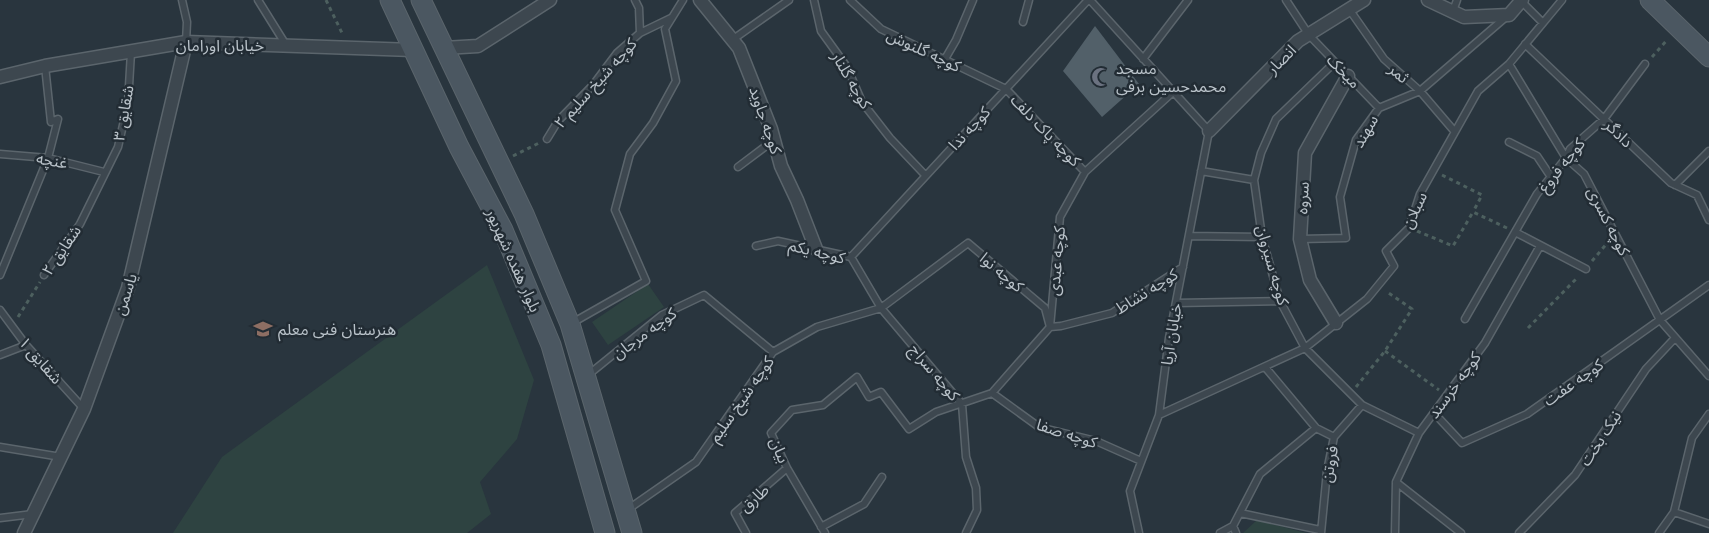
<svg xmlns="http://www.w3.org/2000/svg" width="1709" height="533" viewBox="0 0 1709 533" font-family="Poppins,'Noto Sans Arabic',sans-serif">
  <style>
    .green { fill: #2e4341 }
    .building { fill: #526069 }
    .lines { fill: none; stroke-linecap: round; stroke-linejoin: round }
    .lane-casing { stroke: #5b656c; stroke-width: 9 }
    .street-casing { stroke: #5b656c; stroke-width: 15 }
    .secondary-casing { stroke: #5b656c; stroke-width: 21 }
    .path { stroke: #4d605f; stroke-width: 3; stroke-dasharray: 4 4; stroke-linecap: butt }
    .lane { stroke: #3d474f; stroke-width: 6 }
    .street { stroke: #3d474f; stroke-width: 12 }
    .secondary { stroke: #4b5761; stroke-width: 19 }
    .labels { text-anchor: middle; stroke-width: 5; stroke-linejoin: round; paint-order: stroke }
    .street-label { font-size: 16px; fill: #b9c2c9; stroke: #222c34 }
    .poi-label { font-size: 16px; fill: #b9c2c9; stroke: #222c34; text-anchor: start }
  </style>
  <rect width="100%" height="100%" fill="#29353e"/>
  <path class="green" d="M487,265L534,380L517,439L480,482L491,514L467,533H173L222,457Z
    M648,284L664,307L608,345L592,322Z
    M1257,520L1306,533H1243Z"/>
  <path class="building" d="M1095,26L1139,84L1102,117L1063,71Z"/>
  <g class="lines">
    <g class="lane-casing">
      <path id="lane" d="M182,0L187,22L186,42
        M258,0L286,45
        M635,0L639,8L640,33
        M814,0L821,31L847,67L862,102L890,138L925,175
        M850,0L881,29L1006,89L1085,172
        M1090,0L1209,131L1169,338L1159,415L1130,491L1139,533
        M1286,0L1309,35L1379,108
        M1521,1L1543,23
        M1349,9L1384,59L1420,91L1455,132
        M1453,11L1457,0
        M1023,22L1029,0
        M732,40L789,0
        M1525,44L1671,183L1697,195L1709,220
        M945,59L956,40L973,0
        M1143,59L1188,0
        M1335,62L1276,119L1261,153L1254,180L1262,237L1280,301L1305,348L1362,405L1419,433
        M1509,64L1566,158L1584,174L1660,320L1709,376
        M547,139L558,121L593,85L617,53L640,33L671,18
        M1509,142L1537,156L1551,177
        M0,154L48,158L104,172
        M738,167L774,140
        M1201,171L1254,180
        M1675,185L1709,151
        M1515,232L1586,269
        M1189,236L1262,237
        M1300,239L1346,238L1340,197L1356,140L1379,108L1420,91L1506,17
        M756,246L778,241L851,257L881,308L962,404L966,457L976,488L977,510L966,533
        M851,257L1088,0
        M0,275L48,158L58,119L51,122L45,66
        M44,275L80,224L118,147L128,103L131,52
        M1176,303L1280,301
        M0,310L26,345L84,409
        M1465,319L1537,194L1566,158L1570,149L1604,119L1645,64
        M572,323L646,281L615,210L630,154L653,123L676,81L665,29L683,0
        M0,355L26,345
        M1265,367L1316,428L1334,437
        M588,375L662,315L704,295L773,352
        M992,393L1050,327L1060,217L1085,172L1173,92
        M1435,414L1462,443L1527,414L1709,285
        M1159,415L1305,348L1367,299L1394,266L1386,251L1409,228L1420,194L1478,91L1509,64L1562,0
        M0,447L61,457
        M1396,482L1461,533
        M627,510L696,462L773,352L817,327L881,308L968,243L1045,308L1050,327L1061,326L1112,313L1183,267
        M1674,512L1709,524
        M1240,513L1320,530
        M0,518L33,514
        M1233,526L1236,533
        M821,527L864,504L882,477
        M746,533L735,513L787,468
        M825,533L787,468L771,433L792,410L823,405L857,377L869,397L881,392L909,429L936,412L992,393L1039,427L1096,441L1141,461
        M1220,533L1233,526L1260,474L1316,428
        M1321,533L1327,471L1334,437L1362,405
        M1395,533L1396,482L1419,433L1485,343L1540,246
        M1519,533L1575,475L1646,369L1674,339
        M1659,533L1674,512L1692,438L1709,414"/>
    </g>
    <g class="street-casing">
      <path id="street" d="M700,0L739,48L771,129L781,166L797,200L816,249
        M1428,0L1464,17L1509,15L1522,0
        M444,48L478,46L550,0
        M0,77L45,66L186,42L413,50
        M1209,131L1298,41L1364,0
        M1336,323L1310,280L1300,239L1305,153L1348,76
        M24,533L84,409L128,288L186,42"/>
    </g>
    <g class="secondary-casing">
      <path id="secondary" d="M390,0L459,147L503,230L551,345L605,533
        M421,0L524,214L570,324L632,533
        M1650,0L1709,57"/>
    </g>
    <path class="path" d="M326,0L343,35
      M1652,57L1668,39
      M513,156L539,143
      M1442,175L1482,195L1473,212
      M1417,231L1453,246L1473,212L1507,228
      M1592,261L1609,241
      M18,317L40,282
      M1528,328L1578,277
      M1385,351L1439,390
      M1356,387L1385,351L1412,309L1387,292"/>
    <use href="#lane" class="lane"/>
    <use href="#street" class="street"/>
    <use href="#secondary" class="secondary"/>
  </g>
  <defs>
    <g id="mosque-bare" transform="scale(1.5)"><path d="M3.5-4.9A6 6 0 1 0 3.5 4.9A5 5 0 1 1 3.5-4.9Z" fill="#6b7280" stroke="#222c34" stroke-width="2.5" paint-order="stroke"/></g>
    <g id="school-bare" transform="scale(1.5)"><path d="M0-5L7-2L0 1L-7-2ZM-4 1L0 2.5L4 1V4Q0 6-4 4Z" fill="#8d6e63" stroke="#222c34" stroke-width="2.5" paint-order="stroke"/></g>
  </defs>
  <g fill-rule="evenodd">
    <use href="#mosque-bare" x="1101" y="77"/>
    <use href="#school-bare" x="263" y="329"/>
  </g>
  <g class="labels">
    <g class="street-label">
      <text x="220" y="51">خیابان اورامان</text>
      <text transform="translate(924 50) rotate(25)" y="6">کوچه گلنوش</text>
      <text transform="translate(1281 59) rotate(-45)" y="6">انصار</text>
      <text transform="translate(1344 71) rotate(46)" y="6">میخک</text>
      <text transform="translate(1399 73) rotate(41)" y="6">ثمر</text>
      <text transform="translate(852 80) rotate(60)" y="6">کوچه گلنار</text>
      <text transform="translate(595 83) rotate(-48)" y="6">کوچه شیخ سلیم ۲</text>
      <text transform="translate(123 113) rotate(-80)" y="6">شقایق ۳</text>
      <text transform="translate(766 120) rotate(71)" y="6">کوچه جاوید</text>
      <text transform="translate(969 128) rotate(-47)" y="6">کوچه ندا</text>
      <text transform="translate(1046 130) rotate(46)" y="6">کوچه پاک دلف</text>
      <text transform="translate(1365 131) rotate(-60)" y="6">سهند</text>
      <text transform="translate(1619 133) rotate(44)" y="6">دادگر</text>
      <text transform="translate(52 160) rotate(10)" y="6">غنچه</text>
      <text transform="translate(1561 165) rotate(-51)" y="6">کوچه فروغ</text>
      <text transform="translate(1302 198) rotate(-87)" y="6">سروه</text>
      <text transform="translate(1414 210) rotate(-65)" y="6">سبلان</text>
      <text transform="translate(1609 221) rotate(63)" y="6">کوچه کسری</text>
      <text transform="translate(61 250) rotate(-56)" y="6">شقایق ۲</text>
      <text transform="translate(817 251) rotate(14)" y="6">کوچه یکم</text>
      <text transform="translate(514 260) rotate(66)" y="6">بلوار هفده شهریور</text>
      <text transform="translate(1056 261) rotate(-85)" y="6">کوچه عبدی</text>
      <text transform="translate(1273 265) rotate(74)" y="6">کوچه سیروان</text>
      <text transform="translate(1002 272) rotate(40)" y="6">کوچه نوا</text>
      <text transform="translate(1146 291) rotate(-32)" y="6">کوچه نشاط</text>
      <text transform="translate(125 294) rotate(-72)" y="6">یاسمن</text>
      <text transform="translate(644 333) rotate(-36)" y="6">کوچه مرجان</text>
      <text transform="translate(1171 334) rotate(-81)" y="6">خیابان آریا</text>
      <text transform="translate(41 360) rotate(49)" y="6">شقایق ۱</text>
      <text transform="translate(935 372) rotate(50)" y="6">کوچه سراج</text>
      <text transform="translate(1573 382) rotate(-35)" y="6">کوچه عفت</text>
      <text transform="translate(1454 385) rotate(-54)" y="6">کوچه خرسند</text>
      <text transform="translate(741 399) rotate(-55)" y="6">کوچه شیخ سلیم</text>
      <text transform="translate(1067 433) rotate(18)" y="6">کوچه صفا</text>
      <text transform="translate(1600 438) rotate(-57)" y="6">نیک بخت</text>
      <text transform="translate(780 450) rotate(68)" y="6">بیان</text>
      <text transform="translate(1329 464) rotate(-80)" y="6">فروتن</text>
      <text transform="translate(754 498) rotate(-43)" y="6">طارق</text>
    </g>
    <g class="poi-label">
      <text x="1116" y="74">مسجد<tspan x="1116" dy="18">محمدحسین برفی</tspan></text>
      <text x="278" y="335">هنرستان فنی معلم</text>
    </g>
  </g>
</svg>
